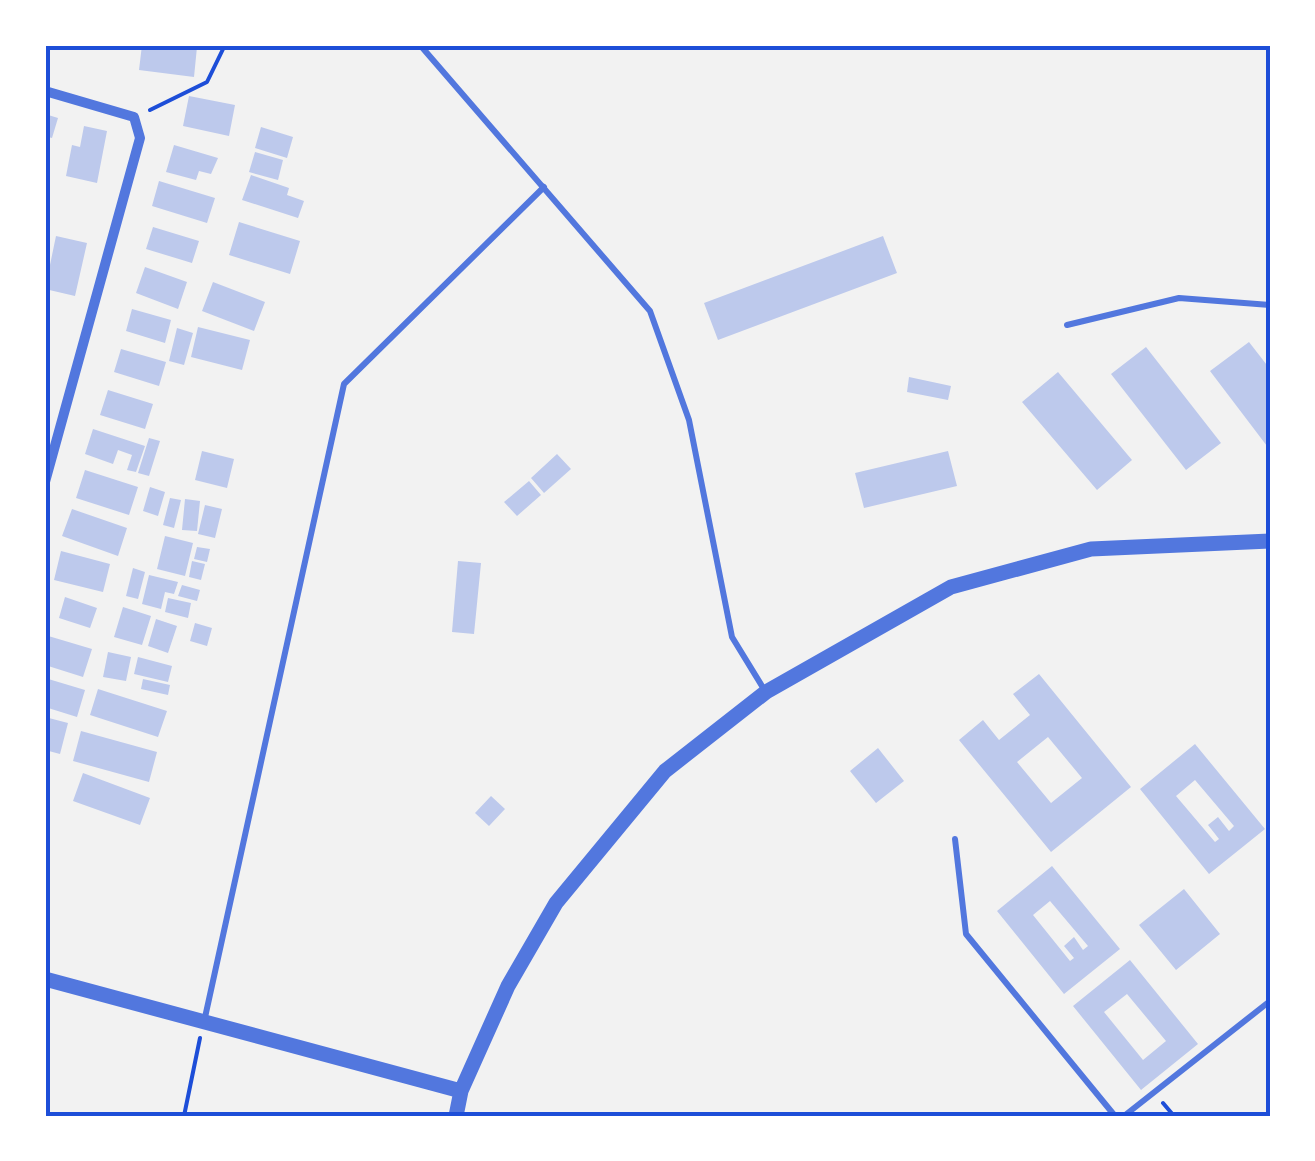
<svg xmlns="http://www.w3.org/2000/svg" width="1315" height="1161" viewBox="0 0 1315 1161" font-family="Spectral,serif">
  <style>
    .building { fill: #bdc9ec; fill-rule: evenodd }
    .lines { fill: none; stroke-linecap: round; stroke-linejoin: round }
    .path { stroke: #1d4ed8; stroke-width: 4 }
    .service { stroke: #5277de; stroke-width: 6 }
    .minor { stroke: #5277de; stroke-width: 10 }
    .tertiary { stroke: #5277de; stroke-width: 15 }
    .neatline { fill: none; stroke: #1d4ed8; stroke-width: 4 }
  </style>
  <rect width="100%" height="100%" fill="#f2f2f2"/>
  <path class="building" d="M142,45L197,47L194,77L139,70Z
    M189,96L235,105L229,136L183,126Z
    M45,114L58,118L52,138L45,136Z
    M84,126L107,131L97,183L66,176L72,145L80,147Z
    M261,127L293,137L287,158L255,148Z
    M174,145L218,158L211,174L199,171L196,180L166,172Z
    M255,152L283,160L278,180L249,172Z
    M251,175L289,188L287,195L304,201L298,218L242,200Z
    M159,181L215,198L207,223L152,206Z
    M239,222L300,241L290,274L229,255Z
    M153,227L199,241L192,263L146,249Z
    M56,236L87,243L75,296L45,289Z
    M883,236L897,273L718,340L704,303Z
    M145,267L187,282L178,309L136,293Z
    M213,282L265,302L254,331L202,311Z
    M132,309L171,320L165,343L126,331Z
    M198,327L250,340L242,370L191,357Z
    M177,328L193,333L184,365L169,361Z
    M1249,342L1270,369V450L1210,371Z
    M1146,347L1221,443L1186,470L1111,374Z
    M121,349L166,362L159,386L114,372Z
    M1058,372L1132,460L1097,490L1022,402Z
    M909,377L951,386L948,400L907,392Z
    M108,390L153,404L145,429L100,415Z
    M93,429L145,446L136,472L127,470L132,455L118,450L113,464L85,454Z
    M149,438L160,441L149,476L138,473Z
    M202,451L234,459L227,488L195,480Z
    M948,451L957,486L864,508L855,473Z
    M557,454L571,469L544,493L531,478Z
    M85,470L138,487L129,515L76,498Z
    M529,481L541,495L517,516L504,502Z
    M150,487L165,492L158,516L143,511Z
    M170,498L181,500L174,528L163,525Z
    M185,499L200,501L197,531L182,530Z
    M205,505L222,509L215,538L198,534Z
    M72,509L127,528L118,556L62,536Z
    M165,536L193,543L185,576L157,569Z
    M197,547L210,549L207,562L194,559Z
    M61,551L110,564L103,592L54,580Z
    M192,561L205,564L201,580L189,577Z
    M458,561L481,563L474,634L452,632Z
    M133,568L145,572L138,599L126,596Z
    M149,575L178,582L174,594L165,592L161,609L142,604Z
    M182,585L200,590L197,601L178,596Z
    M65,597L97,608L90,628L59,618Z
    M168,598L191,603L188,618L165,612Z
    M123,607L151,616L142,645L114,637Z
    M156,619L177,626L168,653L148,646Z
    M195,623L212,628L207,646L190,641Z
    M45,635L92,649L83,677L45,665Z
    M108,652L131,657L126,681L103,677Z
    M138,657L172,666L168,682L134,674Z
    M1039,674L1131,787L1051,852L959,740L983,720L999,740L1030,715L1013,694ZM1048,737L1082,778L1051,803L1017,762Z
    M45,678L85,690L77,717L45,707Z
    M143,679L170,685L168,695L141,689Z
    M98,689L167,711L158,737L90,715Z
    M45,717L68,723L60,754L45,750Z
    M81,731L157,752L149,782L73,761Z
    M1195,744L1265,829L1209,874L1140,789ZM1195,780L1234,826L1229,831L1218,817L1208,825L1219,839L1215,842L1176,796Z
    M878,748L904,781L876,803L850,771Z
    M83,773L150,798L140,825L73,801Z
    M491,796L505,809L489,826L475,813Z
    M1052,866L1120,949L1064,994L997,911ZM1050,901L1088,946L1083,950L1074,937L1064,946L1074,958L1070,961L1033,915Z
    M1184,889L1220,934L1176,970L1139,925Z
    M1130,960L1198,1044L1141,1090L1073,1006ZM1127,994L1166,1041L1143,1060L1104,1012Z"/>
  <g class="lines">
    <path class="path" d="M150,110L207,82L225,45
      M1163,1103L1174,1116
      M184,1116L200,1038"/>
    <path class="service" d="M420,45L650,311L689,420L732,637L765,691
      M1067,325L1179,298L1270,305
      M955,839L966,934L1115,1116
      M204,1022L344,384L544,187
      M1124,1116L1270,1001"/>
    <path class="minor" d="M45,91L134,117L140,138L45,482"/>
    <path class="tertiary" d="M45,979L461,1091
      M456,1116L461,1091L508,986L556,903L665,771L766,692L951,587L1091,549L1270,541"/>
  </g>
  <rect width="1315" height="1161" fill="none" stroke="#ffffff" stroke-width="95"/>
  <rect x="48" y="48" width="1220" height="1066" class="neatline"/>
</svg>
